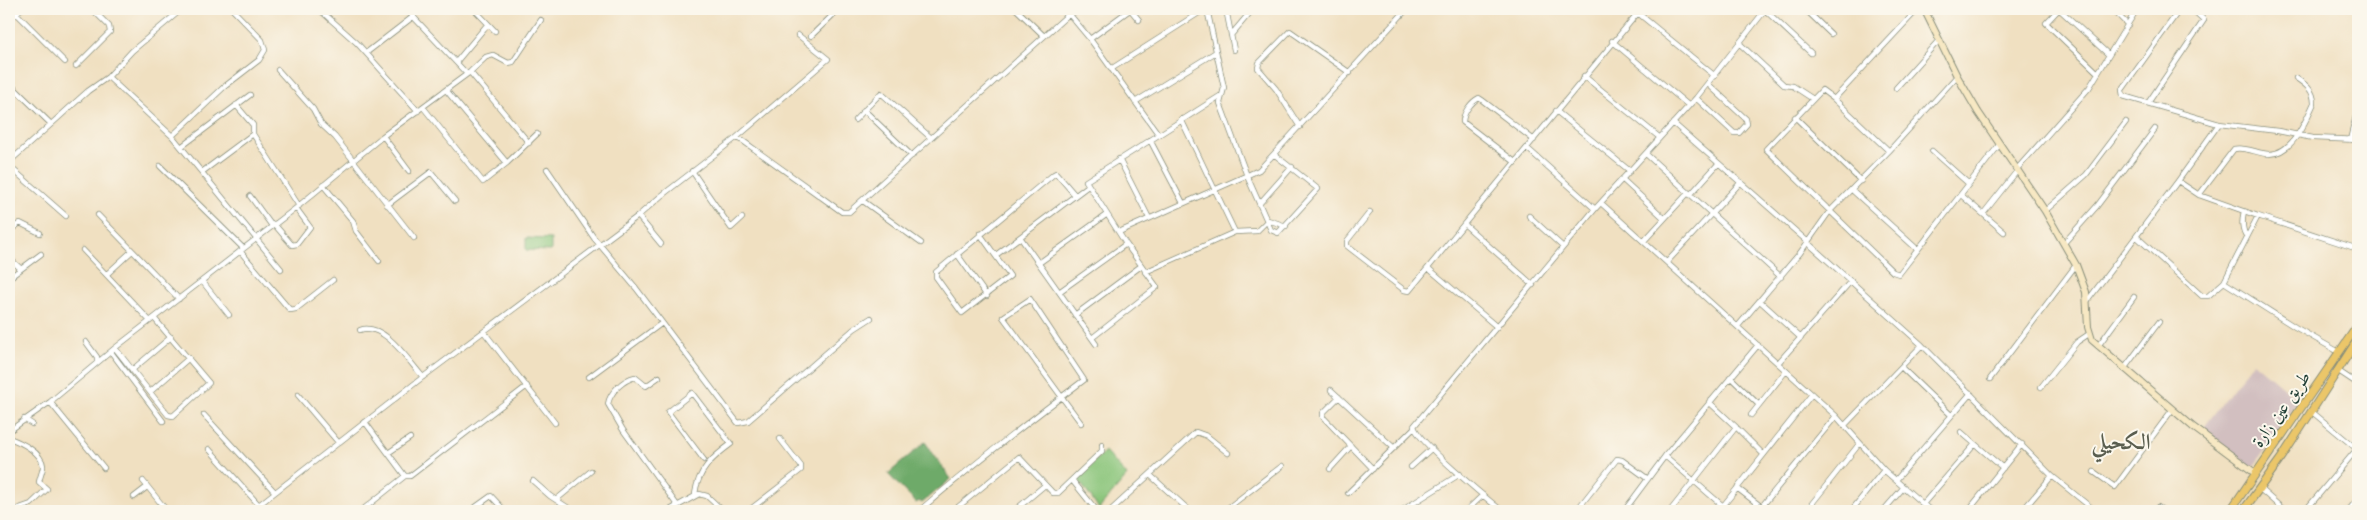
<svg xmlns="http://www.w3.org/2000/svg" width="2367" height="520" viewBox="0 0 2367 520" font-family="Cardo,Amiri,serif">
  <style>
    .industrial { fill: #d2bfc0 }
    .green { fill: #89c479; stroke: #548056 }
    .forest { fill: #6eaa69; stroke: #46744e }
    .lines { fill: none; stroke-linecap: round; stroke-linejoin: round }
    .street-casing { stroke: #888e7a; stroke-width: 6 }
    .secondary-casing { stroke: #888e7a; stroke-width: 8 }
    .primary-casing { stroke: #888e7a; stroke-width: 9 }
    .street { stroke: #fff; stroke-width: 4.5 }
    .secondary { stroke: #f7e8c3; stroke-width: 6 }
    .primary { stroke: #ebc669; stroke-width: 7 }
    .labels { text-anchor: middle; stroke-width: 4; stroke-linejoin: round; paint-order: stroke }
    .street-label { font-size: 18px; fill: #1f3d34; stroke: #fbf7ec }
    .district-label { font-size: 22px; font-weight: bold; fill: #5a5e4f; stroke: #fbf7ec }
  </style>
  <rect width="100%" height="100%" fill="#fbf7ec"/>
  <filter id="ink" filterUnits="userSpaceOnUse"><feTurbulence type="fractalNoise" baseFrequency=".02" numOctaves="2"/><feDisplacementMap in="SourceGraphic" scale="10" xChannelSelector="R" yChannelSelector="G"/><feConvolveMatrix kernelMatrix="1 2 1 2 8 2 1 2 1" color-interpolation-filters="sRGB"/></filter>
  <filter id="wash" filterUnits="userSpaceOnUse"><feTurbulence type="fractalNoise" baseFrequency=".0096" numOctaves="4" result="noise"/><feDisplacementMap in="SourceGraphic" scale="20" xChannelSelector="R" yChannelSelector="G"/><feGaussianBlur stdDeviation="1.12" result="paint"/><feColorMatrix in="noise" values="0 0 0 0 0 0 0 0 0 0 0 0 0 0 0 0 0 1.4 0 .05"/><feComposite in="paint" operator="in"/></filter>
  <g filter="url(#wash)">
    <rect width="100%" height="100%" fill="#f0e0c1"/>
    <path class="industrial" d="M2253,362L2299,401L2254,466H2249L2202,430Z"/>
    <path class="green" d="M526,238L551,239V251L526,250Z
      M1105,451L1127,476L1099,509L1077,478Z"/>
    <path class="forest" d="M925,442L951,479L922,503L919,501L916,503L888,474Z"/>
  </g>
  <g filter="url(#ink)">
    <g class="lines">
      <g class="street-casing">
        <path id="street" d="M406,9L467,74
          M474,9L495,31
          M1016,9L1044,36
          M1065,9L1090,39L1159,135
          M1130,9L1139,20
          M1207,9L1224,88L1220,103L1247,176L1271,230L1278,233L1318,189L1275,155
          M1226,9L1234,50
          M1805,9L1831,34
          M2059,9L2046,23L2098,73
          M2059,9L2109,55
          M2112,9L2128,25
          M2180,9L2122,90L2123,96L2219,124L2278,131L2313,138L2358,140
          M320,10L357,43L418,111
          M1765,10L1811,53
          M16,13L65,62
          M1638,13L1715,76
          M1071,14L1078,9
          M9,19L21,9
          M1231,35L1253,9
          M811,36L839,9
          M1090,39L1131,9
          M1612,41L1688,105
          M1739,43L1784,85L1793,86L1813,99
          M366,53L414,16
          M457,61L487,25
          M76,66L110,32L109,26L92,9
          M1111,69L1205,9
          M278,70L313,109L321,124L335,137L414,238
          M470,72L529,143
          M1584,76L1659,137
          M108,77L172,136L281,269
          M9,83L50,123
          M1896,88L1939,40
          M446,90L507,163
          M1696,98L1734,133H1739L1747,124L1746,119L1708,84
          M1834,99L1918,9
          M1135,102L1216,52
          M2148,103L2204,20L2192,9
          M423,107L483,182L507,163L537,134
          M864,110L912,156
          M1556,111L1630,171
          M1795,117L1861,181
          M855,120L881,93L930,137
          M1673,123L1808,242
          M1300,127L1276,89L1258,68L1259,63L1290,31L1350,73
          M253,134L299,206
          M172,136L224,87L259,60L265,50L262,40L232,9
          M383,136L409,171
          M736,138L828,59L798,35
          M1150,140L1183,203
          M2350,140L2358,108
          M181,147L250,95
          M1527,148L1595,209
          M1889,151L1834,99L1822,90L1766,149L1893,272L1899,274L1999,145
          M1932,151L1969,184
          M1646,154L1781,277
          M1119,159L1149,218
          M9,162L88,91L108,77L132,51L182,9
          M1515,162L1463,122C1463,113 1471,102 1479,98L1482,100L1534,140
          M9,166L66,216
          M160,166L243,248
          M547,169L594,238L636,288L738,423L748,421L854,329L871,318
          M2016,170L2089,88L2137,9
          M692,171L731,228L742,218
          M202,172L253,134V125L236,105
          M1622,179L1664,218
          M2178,181L2199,195L2258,216
          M323,185L353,221L356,231L379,261
          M1852,190L1918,250
          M1690,195L1718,164
          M1961,195L2004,232
          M2199,195L2234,149C2245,146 2258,154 2269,154C2293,154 2306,120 2314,103C2314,90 2305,84 2296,78
          M250,196L272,226
          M863,201L921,243
          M1260,203L1292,167
          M1601,203L1836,416L1884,470L1931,511
          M387,205L431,172L455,201
          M2045,211L2086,175L2126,122
          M2244,211C2242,220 2241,229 2247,237
          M1370,212L1347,241V246L1404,290L1409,291L1641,9
          M1983,214L2017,171
          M98,215L179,299
          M638,216L661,244
          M1529,216L1563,247
          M1268,220L1286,226
          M274,224L292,245L297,244L310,227L296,208
          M1464,224L1533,285
          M9,231L20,223L40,233
          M1119,232L1259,170L1407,9
          M1235,232L1257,231L1268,220
          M980,234L1010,276L962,313L936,277V272L1054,174L1056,173L1075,195
          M1020,237L1096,344
          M2137,237L2202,296H2208L2224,282
          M1644,241L1688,193
          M1808,243L1922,345L2052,476L2088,505L2083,511
          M2064,243L2097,206L2155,129
          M83,250L150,321
          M240,251L290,310L296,309L333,280
          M957,254L987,296
          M996,255L1088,186
          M9,258L20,268
          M1667,262L1741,182
          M1039,263L1106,215
          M1428,268L1497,327
          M1145,272L1235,232L1181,119
          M107,274L132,251
          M9,278L41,254
          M202,281L229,315
          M1059,292L1126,244
          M2088,300L2178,181L2219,124
          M1760,301L1801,338
          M1075,315L1141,266
          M1738,326L1800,253L1829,212L1889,151L1957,76
          M360,330C384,321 409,362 423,377
          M484,332L555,423
          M1092,338L1157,287L1126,244L1086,181L1220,96
          M86,342L97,357V362
          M2098,346L2134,297
          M115,348L168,415L173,416L209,383L154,318
          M111,352L163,421
          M2339,352L2295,327L2224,282L2258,216L2358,249
          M1778,363L1851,281
          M1901,367L1951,415
          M2124,369L2159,322
          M132,370L171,337
          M2337,370L2358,384
          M589,377L662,323
          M659,377L646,386L635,377C623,380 610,392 608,404L623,430L677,505
          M1730,377L1759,405
          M1990,379L2076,265
          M2041,387L2077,342L2089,334
          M1331,390L1394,448
          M150,392L189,358
          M298,395L338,442
          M1339,397L1323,413V417L1373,469
          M50,402L104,468
          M1709,402L1736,427
          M2311,411L2358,450
          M204,415L274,491
          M1751,415L1786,371
          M24,419L32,424
          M365,422L405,476
          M1845,425L1922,345
          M9,431L50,402L115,348L296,208L383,136L470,72L486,57L493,55L508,63L513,62L541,20
          M1961,432L2003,468
          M9,438C20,442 42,452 43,466C43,471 40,476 39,482L47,489L31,504L11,511
          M209,449L258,504
          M388,453L410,438
          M1665,456L1723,506
          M1411,467L1432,448
          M1330,469L1351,446
          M2094,472L2115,487L2172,410
          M1150,475L1190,511
          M1072,480L1097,511
          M1896,480L1971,393
          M143,481L167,511
          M533,481L550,496L573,511
          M1737,488L1767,511
          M2260,489L2285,511
          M1348,493L1414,428
          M695,494C698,470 713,457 731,444L692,393L668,412L704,460
          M134,497L147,487
          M557,499L591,471
          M1923,504L1975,444
          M2088,505L2095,511
          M2158,507L2164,511
          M251,511L423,377L638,216L661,196L736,138L743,141L842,212H849L1070,13
          M361,511L405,476H410L527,386
          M470,511L491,496L505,511
          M668,511L699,494L707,496L723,511
          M748,511L801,470V466L780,439
          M919,511C972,465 1028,422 1084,380L1030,299L1003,317L1058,392L1081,423
          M953,511L1019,457L1053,493H1058L1102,451V445
          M1014,511L1045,485
          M1110,511L1196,432L1207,436L1228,453
          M1224,511L1282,466
          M1401,511L1460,474
          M1466,511L1483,495
          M1502,511C1486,498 1417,441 1414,426L1595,209L1696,98L1766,9
          M1576,511L1617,459L1622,460L1648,479
          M1624,511L1665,456L1758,345
          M1670,511L1736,427L1763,454
          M1719,511L1812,394
          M1758,511L1836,416
          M1806,511L1860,443
          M1851,511L1884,470
          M1883,511L1904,487
          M1968,511L2022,444
          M2022,511L2052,476
          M2305,511L2357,449
          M2348,511L2358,499"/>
      </g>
      <g class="secondary-casing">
        <path id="secondary" d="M1924,9L1957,76L1978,112L2045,211L2076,265L2086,292L2088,327L2092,340L2193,427L2255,473"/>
      </g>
      <g class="primary-casing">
        <path id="primary" d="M2230,511L2358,325
          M2243,511L2282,457L2358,339"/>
      </g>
      <use href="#street" class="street"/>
      <use href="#secondary" class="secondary"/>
      <use href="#primary" class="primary"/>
    </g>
  </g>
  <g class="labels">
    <g class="street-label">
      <text transform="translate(2281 409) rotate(-55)" y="6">طريق عين زارة</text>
    </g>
    <g class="district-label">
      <text x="2121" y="449">الكحيلي</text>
    </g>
  </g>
  <rect width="2367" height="520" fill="none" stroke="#fbf7ec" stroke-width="30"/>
</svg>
